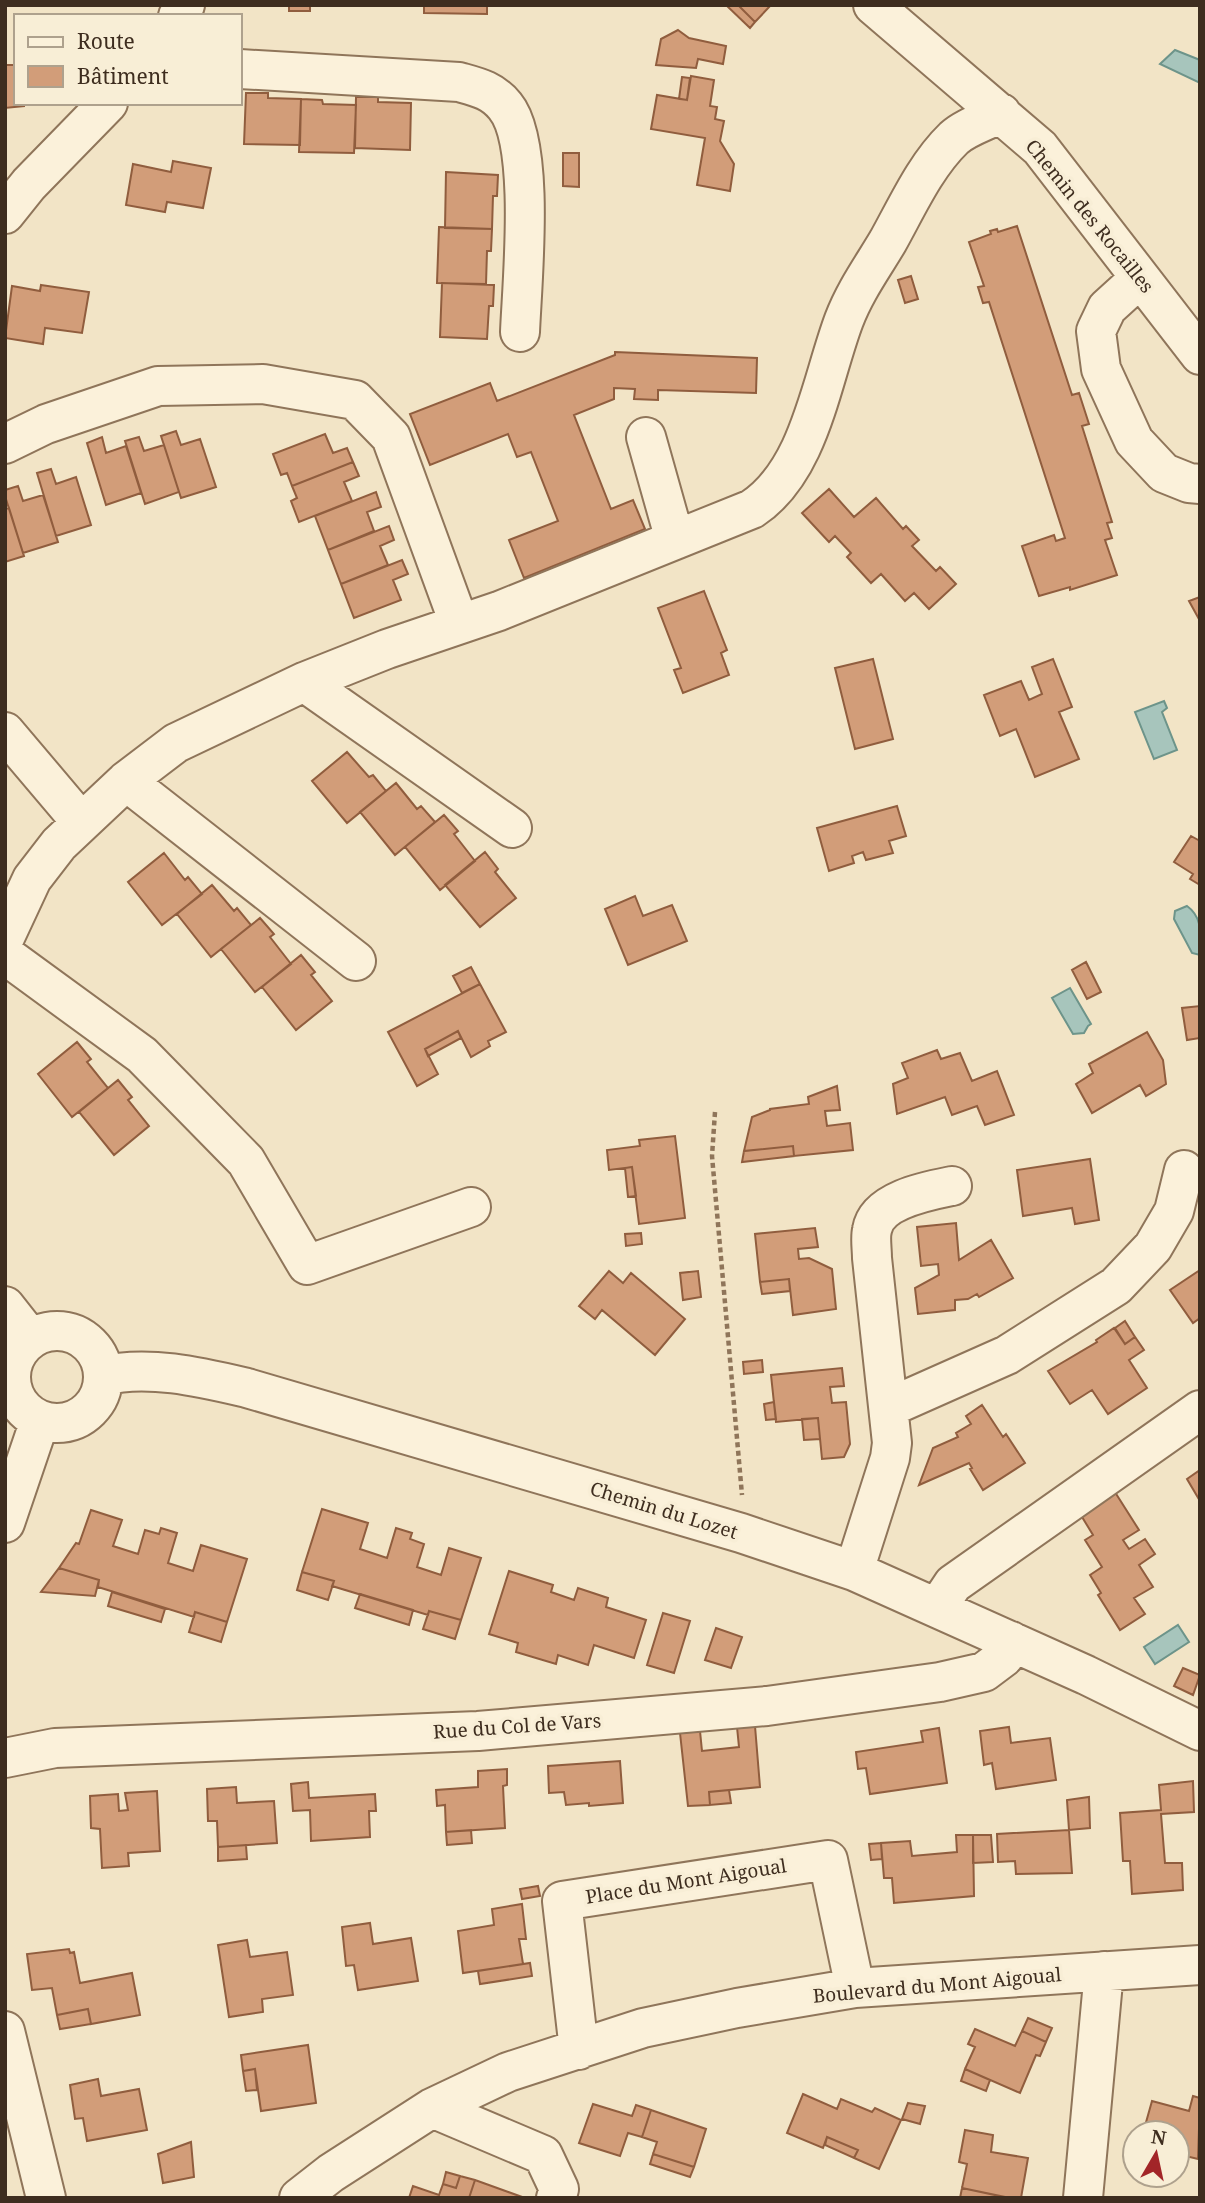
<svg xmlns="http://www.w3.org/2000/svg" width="1205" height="2203" viewBox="0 0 1205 2203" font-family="'Noto Serif',serif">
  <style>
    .water { fill: #a7c5bc; stroke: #6d948a; stroke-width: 2 }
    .building { fill: #d29d79; stroke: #905d3e; stroke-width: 2 }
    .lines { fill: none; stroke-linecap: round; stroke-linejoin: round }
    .minor-casing { stroke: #8f755a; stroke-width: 42 }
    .path { stroke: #8f755a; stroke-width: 4.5; stroke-dasharray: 5 3.5; stroke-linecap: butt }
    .minor { stroke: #fbf1da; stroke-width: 38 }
    .labels { text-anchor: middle; stroke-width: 7; stroke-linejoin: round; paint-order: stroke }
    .street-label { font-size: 19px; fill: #3e2d1f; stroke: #f8eed6 }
  </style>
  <rect width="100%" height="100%" fill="#f2e4c6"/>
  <path class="water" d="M1175,50L1200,60V83L1160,64Z
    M1164,701L1167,708L1162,712L1177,750L1154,759L1135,712Z
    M1187,906C1204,918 1200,937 1200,955L1192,953L1174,919L1175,911Z
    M1070,988L1091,1024L1088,1026L1084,1033L1073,1034L1052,998Z
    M1178,1625L1189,1642L1155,1664L1144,1647Z"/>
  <path class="building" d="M289,5H310V11H289Z
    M424,5H487V14L424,13Z
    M726,5H738L755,22L750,28Z
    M738,5H771L755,22Z
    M678,30L689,38L726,46L723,64L698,59L696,68L656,65L661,39Z
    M5,65H16V103H24V106L5,108Z
    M691,76L714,80L710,106L717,107L715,119L724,121L720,141L734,164L730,191L697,185L705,138L651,129L657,95L687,100Z
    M682,77L690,78L687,100L679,99Z
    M246,93H268V98L301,99L300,145L244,144Z
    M356,97H378V102L411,103L410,150L355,148Z
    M301,99L322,100L323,104L356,105L354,153L299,152Z
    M563,153H579V187L563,186Z
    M173,161L211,168L203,208L167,202L165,212L126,205L133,164L171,172Z
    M446,172L498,175L497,196H493L492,229L445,228Z
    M1017,226L1072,395L1079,393L1089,424L1082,426L1112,522L1107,523L1112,538L1105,540L1117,575L1070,590V587L1039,596L1022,546L1054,535L1056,541L1065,538L989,302L983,303L978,287L984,286L969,242L991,234L990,231L997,229L998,232Z
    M439,227L492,229L491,251H487L486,284L437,283Z
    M911,276L918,299L905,303L898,280Z
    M442,283L494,285L493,306H489L487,339L440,337Z
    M41,285L89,292L82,333L45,328L43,344L5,338L12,286L40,291Z
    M615,352L757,358L756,393L658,390V400L634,399L635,389L614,388V399L574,415L611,509L633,500L645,529L524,578L509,540L558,521L531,452L517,457L508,434L430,465L410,414L490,383L497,401L615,355Z
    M176,431L181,445L200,439L216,487L181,498L161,436Z
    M325,434L333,453L347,448L353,462L292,486L287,473L281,475L273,454Z
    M102,437L106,453L126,446L141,493L106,505L87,443Z
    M139,437L144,451L164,445L179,492L145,504L125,441Z
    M353,462L359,476L344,482L352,501L299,522L291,501L297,498L292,486Z
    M51,469L56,484L76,477L91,525L56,536L37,473Z
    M18,486L23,501L43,495L58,542L23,553L5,496V490Z
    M829,489L854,517L876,498L903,529L906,526L919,540L912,546L936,571L940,567L956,584L929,609L914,593L905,601L881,574L871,583L847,557L851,553L835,536L829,542L802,513Z
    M376,492L381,507L367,512L374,531L328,550L315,516Z
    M9,508L24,556L5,562V509Z
    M389,526L394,540L380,546L388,565L341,584L328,550Z
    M402,560L408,574L393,580L401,600L354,618L341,584Z
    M704,591L727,650L721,653L729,675L683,693L674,670L681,668L658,608Z
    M1200,597V621L1189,601Z
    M873,659L893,739L855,749L835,668Z
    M1053,659L1072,707L1059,712L1079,759L1035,777L1016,729L1000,736L984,695L1021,681L1029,700L1042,694L1032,667Z
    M347,752L369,777L373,775L386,791L347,823L312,781Z
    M396,783L417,809L421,806L435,822L395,855L360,812Z
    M897,806L906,836L889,841L893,853L866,860L863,852L852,856L854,863L829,871L817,828Z
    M444,815L458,831L454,834L475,861L440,890L405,847Z
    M1191,836L1200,841V885L1190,879L1193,874L1174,862Z
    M485,852L498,869L495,872L516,898L480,927L445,885Z
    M164,853L185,880L188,877L202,894L162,925L128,882Z
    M212,885L234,911L237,908L251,925L211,957L177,914Z
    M635,896L643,916L672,905L687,941L628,965L605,909Z
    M260,918L274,934L270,937L291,964L255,992L221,949Z
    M301,955L315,972L311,975L332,1001L296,1030L262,987Z
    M1086,962L1101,992L1087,999L1072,970Z
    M471,967L480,984L462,993L453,976Z
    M480,984L506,1032L488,1041L490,1046L471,1057L458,1031L425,1049L438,1074L417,1086L388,1032Z
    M1200,1006V1038L1187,1040L1182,1008Z
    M458,1031L461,1038L428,1056L425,1049Z
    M1147,1032L1163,1060L1166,1084L1146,1096L1140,1085L1092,1113L1076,1084L1093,1073L1089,1064Z
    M77,1042L91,1059L87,1062L108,1088L72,1117L38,1074Z
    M937,1050L941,1059L960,1053L972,1081L997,1071L1014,1115L985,1125L977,1106L952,1115L945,1097L897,1114L893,1084L908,1078L902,1063Z
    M118,1080L132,1097L128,1100L149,1126L114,1155L79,1112Z
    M837,1086L840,1110L825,1111L827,1126L850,1123L853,1150L794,1156L793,1146L744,1151L752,1117L770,1110V1109L809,1104L808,1097Z
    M675,1136L685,1218L639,1224L632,1167L609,1170L607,1150L640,1146L639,1140Z
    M793,1146L794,1156L742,1162L744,1151Z
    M1090,1159L1099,1220L1075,1224L1072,1208L1023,1216L1017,1170Z
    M632,1167L636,1196L628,1197L625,1168Z
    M956,1223L959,1260L991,1240L1013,1278L979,1297L977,1294L968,1299L955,1300V1310L918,1314L915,1288L939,1275L938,1264L921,1266L917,1227Z
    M815,1228L818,1247L798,1249L799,1259L809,1258L832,1269L836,1309L793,1315L789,1279L760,1282L755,1234Z
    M641,1233L642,1244L626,1246L625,1234Z
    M1200,1270V1318L1193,1323L1170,1290Z
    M609,1271L623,1283L631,1273L685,1319L655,1355L602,1310L595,1319L579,1306Z
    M698,1271L701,1297L683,1300L680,1273Z
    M789,1279L790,1291L762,1294L760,1282Z
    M1125,1321L1135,1337L1125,1344L1115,1328Z
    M1114,1328L1125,1344L1135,1337L1144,1350L1129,1360L1147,1388L1108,1414L1092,1390L1070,1404L1048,1371L1097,1342L1096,1340Z
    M762,1360L763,1372L744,1374L743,1362Z
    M842,1368L844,1386L830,1387L832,1403L846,1402L850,1444L844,1457L822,1459L818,1418L776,1422L771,1375Z
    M774,1402L776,1419L766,1420L764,1404Z
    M982,1405L1003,1437L1006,1434L1025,1463L983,1490L970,1469L972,1468L969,1463L919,1485L933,1448L958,1437L956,1433L971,1424L966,1416Z
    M818,1418L820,1439L804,1440L802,1419Z
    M1200,1470V1501L1187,1479Z
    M1113,1489L1139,1530L1123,1540L1129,1549L1145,1539L1155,1554L1139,1565L1153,1587L1134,1598L1145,1614L1120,1630L1098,1595L1101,1593L1090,1575L1102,1567L1085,1540L1093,1535L1079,1512Z
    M322,1509L368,1523L360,1549L387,1558L396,1528L412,1533L410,1539L424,1544L417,1567L441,1575L449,1548L481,1558L461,1620L429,1611L428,1615L332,1586L334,1581L302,1572Z
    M91,1510L122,1520L113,1546L138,1554L145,1530L159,1534L161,1528L177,1533L168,1563L193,1571L201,1545L247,1559L227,1622L195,1612L194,1617L98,1587L99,1580L59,1568L76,1543L79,1544Z
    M59,1568L99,1580L95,1596L41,1592Z
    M509,1571L553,1585L551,1592L574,1600L578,1588L608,1598L606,1607L646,1620L634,1658L594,1645L588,1665L558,1655L556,1664L516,1652L518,1643L489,1634Z
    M302,1572L334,1581L328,1600L297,1590Z
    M112,1592L165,1609L161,1622L108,1606Z
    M360,1594L413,1610L409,1625L355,1608Z
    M429,1611L461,1620L455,1639L423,1629Z
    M195,1612L227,1622L221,1642L189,1632Z
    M663,1613L690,1621L674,1673L647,1665Z
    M716,1628L742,1637L731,1668L705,1660Z
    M1183,1668L1200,1675L1193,1695L1174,1686Z
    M755,1726L760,1787L709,1792L710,1805L688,1806L680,1733L700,1731L702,1751L739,1747L737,1727Z
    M1009,1727L1011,1743L1050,1738L1056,1780L996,1789L992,1763L984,1765L980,1731Z
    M939,1728L947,1783L870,1794L866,1768L858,1769L856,1752L923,1742L921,1731Z
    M620,1761L623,1803L589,1806V1803L566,1805L564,1792L549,1793L548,1766Z
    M507,1769V1785L503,1786L505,1828L446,1832L445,1805L437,1806L436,1790L478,1787V1771Z
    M1193,1781L1194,1812L1161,1814L1165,1863H1182L1183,1890L1132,1894L1130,1861H1123L1120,1813L1161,1810L1159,1785Z
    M308,1782L309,1798L375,1794L376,1811H369L370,1837L311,1841L310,1810L293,1811L291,1784Z
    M236,1787L237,1803L274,1801L277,1843L218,1847L217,1821H208L207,1789Z
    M729,1790L731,1803L710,1805L709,1792Z
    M157,1791L160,1851L128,1853L129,1866L102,1868L100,1829L91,1828L90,1796L118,1794L119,1811L128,1810L125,1793Z
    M1089,1797L1090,1828L1069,1830L1067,1800Z
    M471,1830L472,1843L447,1845L446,1832Z
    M1069,1830L1072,1873L1016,1874L1015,1861L998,1862L997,1834Z
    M956,1835H973L974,1896L894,1903L892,1878H884L881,1843L910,1841L912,1856L957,1852Z
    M973,1835H991L993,1862L973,1863Z
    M881,1843L882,1859L871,1860L869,1844Z
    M246,1845L247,1859L218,1861V1847Z
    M538,1886L540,1896L522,1899L520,1889Z
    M522,1904L526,1939H519L523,1964L463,1973L458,1931L494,1925L492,1909Z
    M370,1923L373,1944L411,1938L418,1981L358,1990L354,1965L346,1966L342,1927Z
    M247,1940L250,1957L287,1952L293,1995L262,1999L263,2012L229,2017L218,1945Z
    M69,1949L70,1953L74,1952L80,1983L132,1973L140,2015L91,2024L88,2009L57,2015L52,1988L32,1990L27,1954Z
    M530,1963L532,1976L480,1984L478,1971Z
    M88,2009L91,2024L60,2029L57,2015Z
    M1028,2018L1052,2028L1046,2042L1022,2031Z
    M975,2029L1015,2046L1022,2031L1046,2042L1040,2056L1036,2055L1020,2093L965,2069L975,2047L968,2044Z
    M308,2045L316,2103L261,2111L255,2069L243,2071L241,2055Z
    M255,2069L257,2090L246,2091L243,2071Z
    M965,2069L990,2080L986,2091L961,2081Z
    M98,2079L101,2096L139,2089L147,2130L87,2141L83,2118L75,2119L70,2085Z
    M803,2094L837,2109L841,2099L872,2112L875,2108L901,2120L879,2169L854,2158L858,2150L827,2137L823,2148L787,2133Z
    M1193,2096L1200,2098L1198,2159L1177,2154V2133H1143L1152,2101L1189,2111Z
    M908,2103L925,2106L920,2124L902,2119Z
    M593,2104L632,2116L636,2105L651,2110L642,2137L628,2133L620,2156L579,2143Z
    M651,2110L706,2129L694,2167L653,2154L657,2142L642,2137Z
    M965,2130L993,2135L991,2152L1028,2158L1021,2198H1010L962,2188L967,2164L959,2162Z
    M827,2137L858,2150L854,2158L825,2145Z
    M191,2142L194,2177L163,2183L158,2154Z
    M653,2154L694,2167L690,2177L650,2164Z
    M446,2172L460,2176L456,2188L443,2184Z
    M460,2176L475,2180L469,2198H409L413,2186L439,2195L443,2184L456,2188Z
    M475,2180L525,2198H469Z
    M962,2188L1004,2197V2198H960Z"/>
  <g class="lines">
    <g class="minor-casing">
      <path id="minor" d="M873,5L1040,148L1200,355
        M178,16L185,5
        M240,69L459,82C477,87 492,90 505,106C536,143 522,282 520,332
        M5,214L29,184L108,103
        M1140,278L1107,308L1096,331L1101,369L1134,441L1164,473L1189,483L1200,484
        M646,437L675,540
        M5,444L46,424L158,386L263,384L355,400L391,437L459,623
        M304,682L512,828
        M5,732L71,810L83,819
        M126,781L356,961
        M5,937L32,879L59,844L126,781L176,743L304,682L387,649L499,611L752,509C810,471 821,381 844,320C855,291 872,268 888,241C907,207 925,166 954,138C966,127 987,121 1001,113
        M5,955L142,1055L246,1161L307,1265L471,1207
        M5,1306L31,1339
        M11 1377a46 46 0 1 1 92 0a46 46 0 1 1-92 0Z
        M103,1376C147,1364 204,1378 247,1388L741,1533L854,1571L1086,1675L1200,1731
        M890,1407L1007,1355L1116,1286L1153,1247L1174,1211L1184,1170
        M5,1523L40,1420
        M854,1571L890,1458L892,1443L872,1258C872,1249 870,1238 872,1230C877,1200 927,1191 952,1186
        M937,1608L953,1584L1200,1410
        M5,1758L55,1748L478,1731L767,1706L940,1682L984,1672L1004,1657L1011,1641
        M5,2031L46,2198
        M579,2050L562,1901L828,1860L855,1988
        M432,2108L543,2155L559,2189L556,2198
        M299,2198L331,2173L432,2108L508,2072L643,2028L737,2008L855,1988L1200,1965
        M1083,2198L1104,1971"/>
    </g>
    <path class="path" d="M715,1112L712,1156L742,1495"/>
    <use href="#minor" class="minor"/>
  </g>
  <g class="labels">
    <g class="street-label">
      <text transform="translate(1090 216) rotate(51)" y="7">Chemin des Rocailles</text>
      <text transform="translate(664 1510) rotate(17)" y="7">Chemin du Lozet</text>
      <text transform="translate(517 1726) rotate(-4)" y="7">Rue du Col de Vars</text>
      <text transform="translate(686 1881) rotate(-9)" y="7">Place du Mont Aigoual</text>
      <text transform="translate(937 1985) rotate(-5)" y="7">Boulevard du Mont Aigoual</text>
    </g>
  </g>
  <rect width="1205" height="2203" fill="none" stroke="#3e2d1f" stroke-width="14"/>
  <rect x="14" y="14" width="228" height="91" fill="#f8eed6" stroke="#aea18d" stroke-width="2"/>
  <rect x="28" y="37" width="35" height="10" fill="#fbf1da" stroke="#aea18d" stroke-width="2"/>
  <text x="77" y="49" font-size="21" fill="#3e2d1f">Route</text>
  <rect x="28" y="66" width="35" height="21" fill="#d29d79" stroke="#aea18d" stroke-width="2"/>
  <text x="77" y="84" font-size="21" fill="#3e2d1f">Bâtiment</text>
  <g transform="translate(1156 2154) rotate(9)"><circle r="33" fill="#f8eed6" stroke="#aea18d" stroke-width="2"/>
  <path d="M0-5L12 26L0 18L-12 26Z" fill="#a22528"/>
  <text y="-10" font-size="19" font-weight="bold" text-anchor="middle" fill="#3e2d1f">N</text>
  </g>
</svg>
